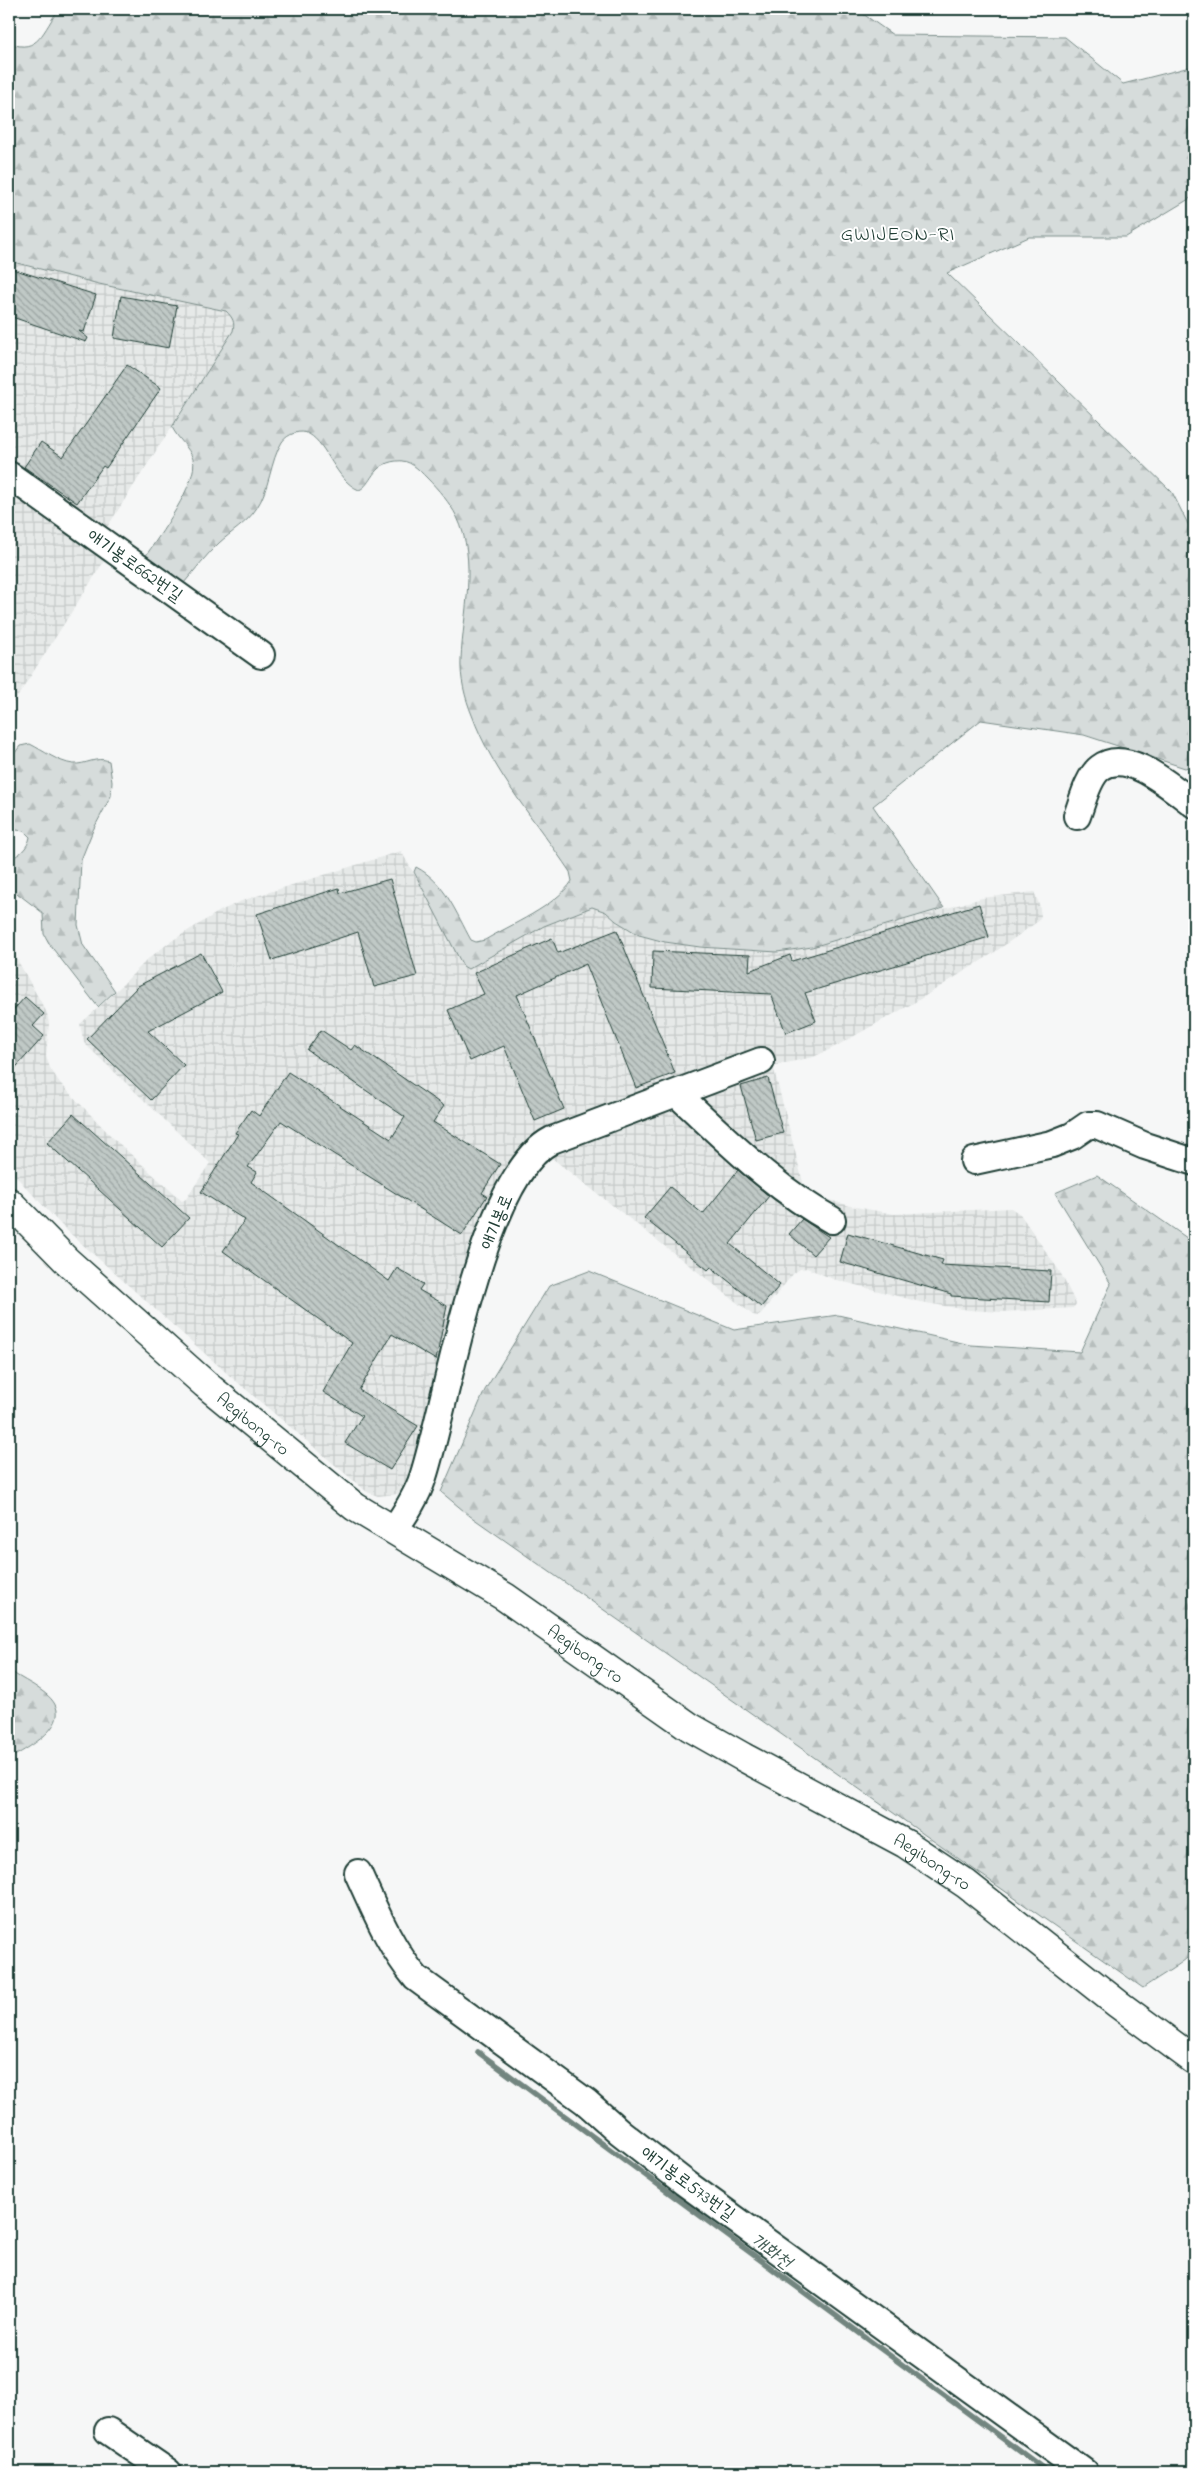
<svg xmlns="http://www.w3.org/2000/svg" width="1203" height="2481" viewBox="0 0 1203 2481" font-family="'Indie Flower','Poor Story',sans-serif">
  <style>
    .industrial { fill: url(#industrial-grid) }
    .forest { fill: url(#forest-firs); stroke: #7a8c88 }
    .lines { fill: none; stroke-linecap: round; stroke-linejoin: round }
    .stream { stroke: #72857f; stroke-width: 5.5 }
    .building { fill: url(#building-back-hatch); stroke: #1f3d34 }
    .minor-casing { stroke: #1f3d34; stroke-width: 30 }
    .major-casing { stroke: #1f3d34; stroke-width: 31 }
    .minor { stroke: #fff; stroke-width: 26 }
    .major { stroke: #fff; stroke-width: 28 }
    .labels { text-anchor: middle; stroke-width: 4; stroke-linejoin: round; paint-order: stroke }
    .street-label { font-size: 18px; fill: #1f3d34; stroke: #fff }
    .water-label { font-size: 19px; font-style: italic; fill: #49615a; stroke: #fff }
    .quarter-label { font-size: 20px; letter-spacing: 1px; fill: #1f3d34; stroke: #fff }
  </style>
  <defs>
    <pattern id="industrial-grid" width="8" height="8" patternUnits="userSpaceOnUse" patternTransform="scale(1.25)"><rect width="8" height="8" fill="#e6e9e8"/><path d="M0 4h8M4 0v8" fill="none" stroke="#c5c9c8"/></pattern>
    <pattern id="forest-firs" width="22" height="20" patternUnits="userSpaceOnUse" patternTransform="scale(1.25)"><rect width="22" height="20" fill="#d6dcdb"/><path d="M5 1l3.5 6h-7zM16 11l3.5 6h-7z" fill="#b7bebd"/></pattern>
    <pattern id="building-back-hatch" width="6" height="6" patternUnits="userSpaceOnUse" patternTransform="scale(1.25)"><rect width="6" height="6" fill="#c0c9c6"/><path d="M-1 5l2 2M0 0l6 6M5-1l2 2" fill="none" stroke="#9ba4a2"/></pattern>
  </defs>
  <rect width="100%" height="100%" fill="#f6f7f7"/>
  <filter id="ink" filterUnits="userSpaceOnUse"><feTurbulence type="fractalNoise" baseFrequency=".02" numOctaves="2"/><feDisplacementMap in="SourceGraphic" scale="10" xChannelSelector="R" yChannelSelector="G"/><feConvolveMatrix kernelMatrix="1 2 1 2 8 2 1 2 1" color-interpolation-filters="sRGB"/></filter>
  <g filter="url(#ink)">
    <path class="industrial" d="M9,261L99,284L205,306L227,311L233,317V331L104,532L9,464Z
      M9,483L108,555L9,710Z
      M401,851L441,921L463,966L468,969L544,926L592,907L606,912L616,921L639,935L665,942L700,947L777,952L812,947L982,898L1034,892L1039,904L1041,916L1037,922L992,954L917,1001L829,1050L813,1057L773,1066L805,1190L809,1194L850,1206L894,1214L1011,1208L1020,1214L1060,1272L1076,1304L1073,1308L1001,1312L969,1310L920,1302L833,1279L807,1268L800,1269L793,1274L759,1316L753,1315L530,1141L519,1156L406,1491L397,1494L378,1496L367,1492L230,1376L63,1227L9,1169V945L47,1013L49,1024L46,1056L50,1068L60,1083L113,1138L182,1201L186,1199L210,1163L84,1043L80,1024L106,1001L148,959L170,942L220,911L244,900Z"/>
    <path class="forest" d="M59,9H416L433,16L447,9H856L893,35L1065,37L1123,84L1194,66V196L1126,237H1029L947,273L1172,492L1194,536V765L1185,768L1084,735L981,720L873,806L944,908L812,947L777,952L700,947L665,942L639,935L616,921L606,912L592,907L544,926L468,969L463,966L414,872L416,867C445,882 456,913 471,940L476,942L485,940C510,925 556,906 572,881L570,872C536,821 493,773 472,715C465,698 460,678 461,659C463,614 478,560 457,517C450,503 438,489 427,478C418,469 410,459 396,461C371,464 372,485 359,490C335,480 328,445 309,434C301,429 287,434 282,442C270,461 270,489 256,509C247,523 231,532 219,543C206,555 195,570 184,583L145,557C157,539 200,480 193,459C189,447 177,438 172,427L233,331C235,322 233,318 226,311L99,284L9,261V43C39,55 43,30 59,9Z
      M30,744C44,751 58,762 73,764C86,765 96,756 109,761L112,782L111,796L93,830L81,860L78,925L83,945L115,991L98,1007L50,945L44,934L43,913L9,887V859C19,856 28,848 30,837L24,831L9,829V761L20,746Z
      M1097,1175L1194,1243V1839L1189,1841C1192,1863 1201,1936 1191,1954C1187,1961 1152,1981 1143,1988L470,1516L441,1492L485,1390L549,1286L589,1271L734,1330L838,1315L971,1345L1080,1352L1111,1284L1055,1193Z
      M9,1670C19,1678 32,1683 42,1691C82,1719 33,1745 9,1759Z"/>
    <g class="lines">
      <path class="stream" d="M478,2052L1048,2472"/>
    </g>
    <path class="building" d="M9,268L96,295L84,332L79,331L88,338L86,342L9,316Z
      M121,296L177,306L169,348L114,338Z
      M127,365L161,388L106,468L103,466L77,503L24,467L41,442L63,457Z
      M390,879L417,976L374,987L358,932L272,960L257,914L339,888L340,893Z
      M979,904L989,937L805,993L816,1021L786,1033L771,994L652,988L653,951L750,955L749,971L790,955L792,961Z
      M617,930L675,1073L636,1088L586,964L517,995L564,1109L535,1121L504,1046L470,1061L448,1010L484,994L474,973L552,938L558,953Z
      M201,953L222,992L148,1031L184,1065L151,1100L87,1039L138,986Z
      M25,997L44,1014L33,1026L44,1036L9,1075V1015Z
      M321,1030L351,1050L355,1045L444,1106L433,1122L500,1164L482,1193L487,1196L462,1235L281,1121L248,1167L257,1172L251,1182L389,1281L397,1268L423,1284L419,1290L447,1306L436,1360L392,1334L359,1390L418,1426L390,1470L345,1443L362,1416L323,1392L352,1343L223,1251L245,1220L201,1192L238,1134L235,1133L251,1110L259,1116L288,1072L391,1139L405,1117L307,1050Z
      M768,1078L783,1133L756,1140L741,1086Z
      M73,1114L189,1218L162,1247L47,1143Z
      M738,1170L769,1196L730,1244L780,1285L761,1307L711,1267L708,1270L644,1218L670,1187L703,1214Z
      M802,1219L829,1237L813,1255L789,1234Z
      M848,1233L943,1260L941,1265L1051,1271L1049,1302L951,1296V1294L840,1262Z"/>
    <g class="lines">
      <g class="minor-casing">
        <path id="minor" d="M9,475L261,655
          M1077,816C1082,803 1088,777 1100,768C1127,747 1172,788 1194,804
          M677,1094C726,1139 773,1188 832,1220
          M974,1161L1052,1144L1072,1136L1088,1125H1097L1145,1146L1194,1162
          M394,1530C405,1514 417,1496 423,1477C448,1401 481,1176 552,1140L761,1061
          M358,1873C375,1910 390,1947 416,1978L586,2102L620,2132L684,2182L1084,2472
          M108,2431L168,2472"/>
      </g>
      <g class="major-casing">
        <g id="major">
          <path id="s1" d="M9,1202L67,1261L205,1384L355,1507L505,1597L690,1727L743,1757L906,1844L966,1884L1118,2004L1194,2060"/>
        </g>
      </g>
      <use href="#minor" class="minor"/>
      <use href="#major" class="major"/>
    </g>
  </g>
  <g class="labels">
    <g class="street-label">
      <text transform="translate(135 565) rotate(35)" y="6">애기봉로662번길</text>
      <text transform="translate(496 1222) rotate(-68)" y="6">애기봉로</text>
      <text dy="6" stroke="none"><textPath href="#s1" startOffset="330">Aegibong-ro</textPath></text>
      <text dy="6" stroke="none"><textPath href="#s1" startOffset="735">Aegibong-ro</textPath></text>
      <text dy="6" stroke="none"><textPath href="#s1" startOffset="1140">Aegibong-ro</textPath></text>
      <text transform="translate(688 2183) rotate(36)" y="6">애기봉로573번길</text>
    </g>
    <g class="water-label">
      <text transform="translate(772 2250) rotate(36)" y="7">개화천</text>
    </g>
    <g class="quarter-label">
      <text x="898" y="240">GWIJEON-RI</text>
    </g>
  </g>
  <rect width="1203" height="2481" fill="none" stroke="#fff" stroke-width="30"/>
  <rect x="15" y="15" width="1173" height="2451" fill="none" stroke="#1f3d34" stroke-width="2" filter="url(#ink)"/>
</svg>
